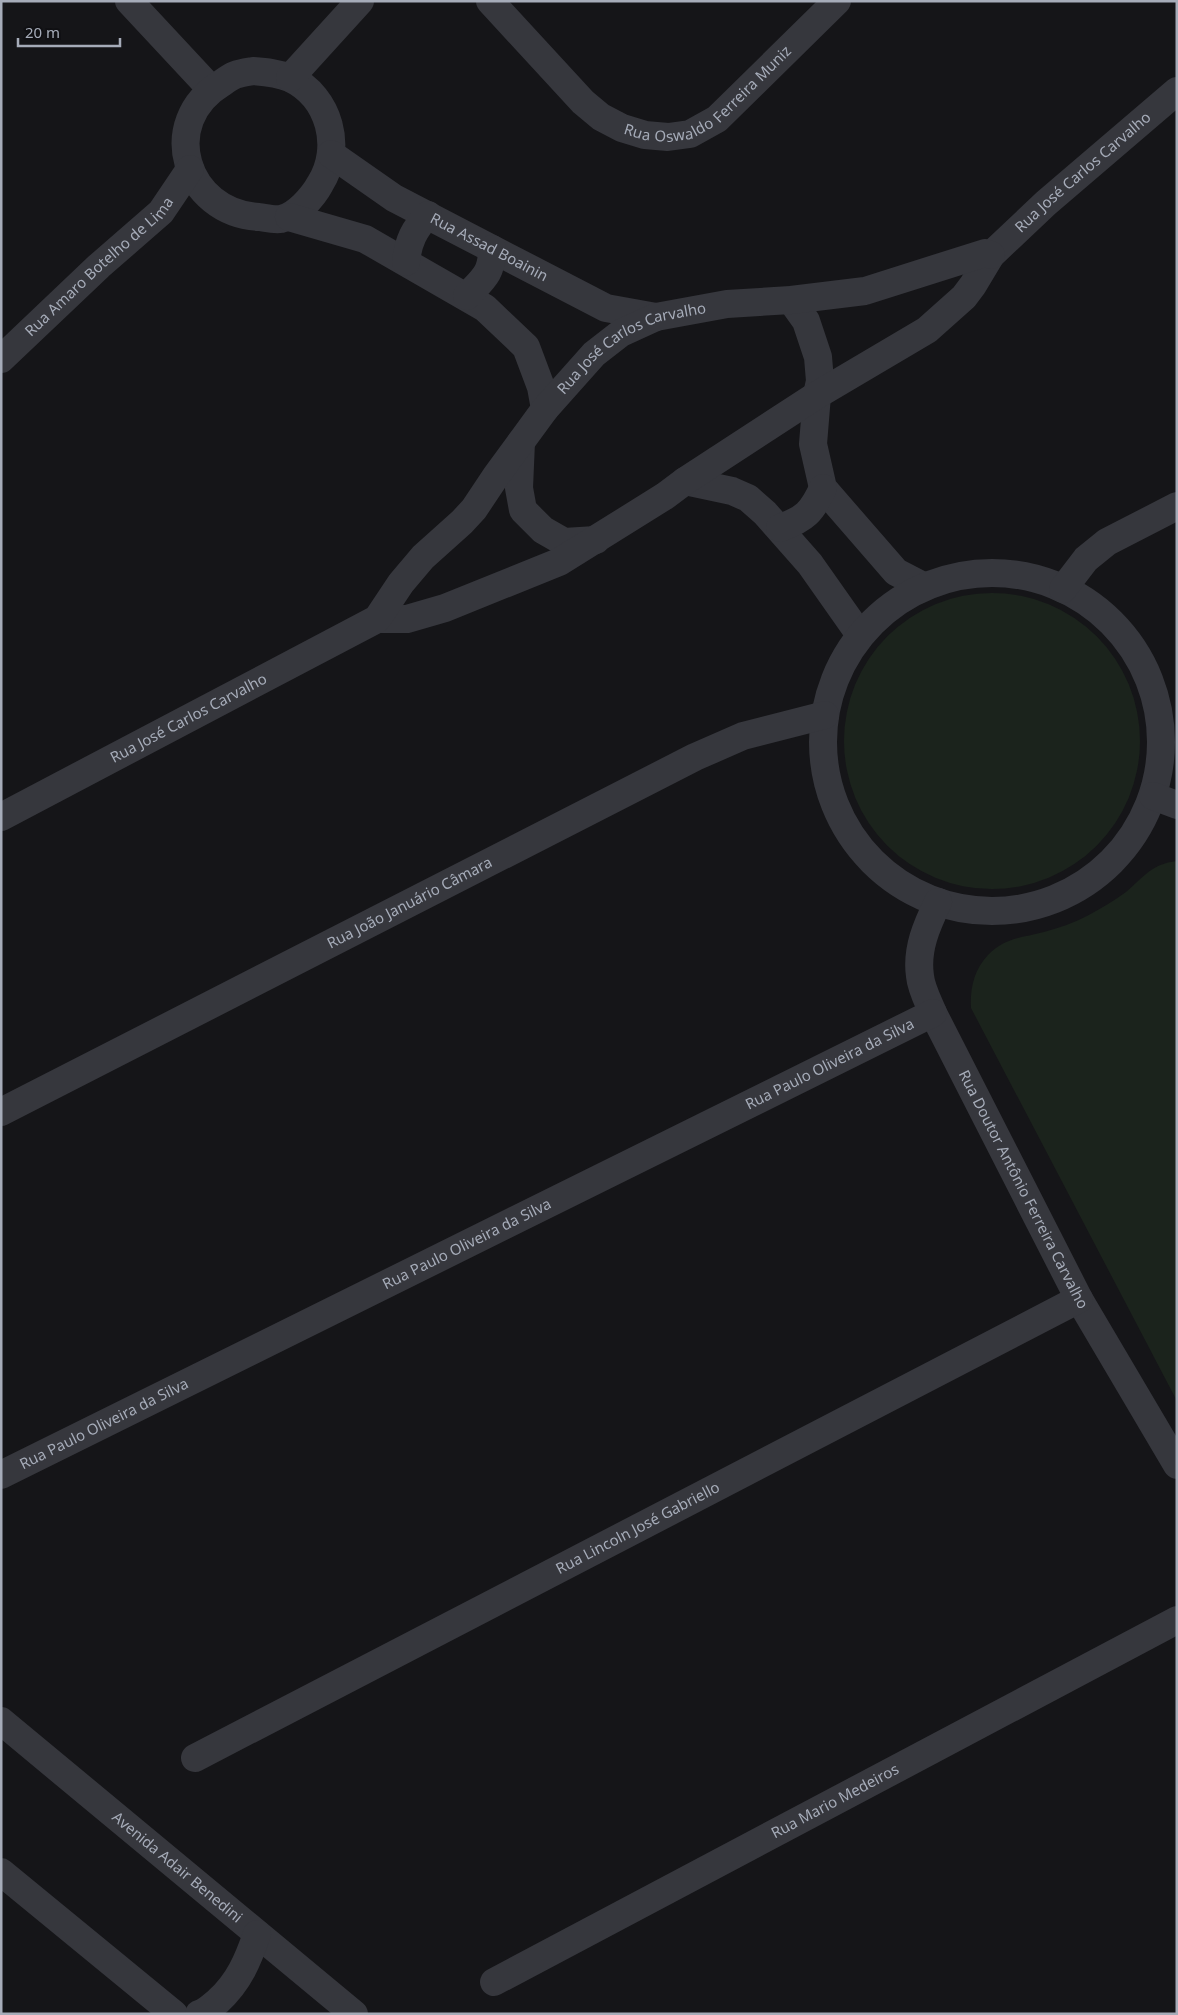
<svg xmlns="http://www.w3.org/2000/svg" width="1178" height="2015" viewBox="0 0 1178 2015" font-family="'Noto Sans',sans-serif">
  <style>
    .green { fill: #1b231c }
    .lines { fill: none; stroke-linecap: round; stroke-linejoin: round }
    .minor { stroke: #36373d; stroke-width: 28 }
    .labels { text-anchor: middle; stroke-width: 4; stroke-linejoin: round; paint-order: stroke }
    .street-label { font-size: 15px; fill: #a6acb9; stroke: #101013 }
  </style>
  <rect width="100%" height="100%" fill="#151518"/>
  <path class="green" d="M844 741a148 148 0 1 1 296 0a148 148 0 1 1-296 0Z
    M1177,861V1401L971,1008C970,988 974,970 988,955C1005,937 1022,938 1044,932C1059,928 1073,923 1087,916C1100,909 1114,901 1126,892C1144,877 1151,864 1177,861Z"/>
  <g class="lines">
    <g class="minor">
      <path d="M129,1L211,89"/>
      <path id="s1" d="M490,1L583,102L601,117L622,128L645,135L668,137L690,134L717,119L837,1"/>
      <path d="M253,71C266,72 278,73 290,78C330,97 343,148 320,184C313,197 296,216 281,219C274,220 266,218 259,217C185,213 157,122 222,83C226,80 230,77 235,75C240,73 247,72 253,71Z"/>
      <path d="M290,78L360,1"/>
      <path id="s2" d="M331,154L394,198L606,308L656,317"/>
      <path d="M289,217L365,239L485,308L526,347L541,387L545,409"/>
      <path d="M406,262C408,242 414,229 428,215"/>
      <path d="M467,296C483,279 492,274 492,249"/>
      <path d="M791,300L806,321L818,357L820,381L817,395L813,444L823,488L896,572L923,586"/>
      <path id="s3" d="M1,359L99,266L161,212L190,169"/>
      <path d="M521,442L519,488L523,510L543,530L564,542L596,540"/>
      <path d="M685,481L732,491L748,498L765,513L810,564L860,635"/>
      <path d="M780,528C805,519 812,512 823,488"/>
      <circle cx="992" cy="742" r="169"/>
      <path d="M1063,589L1086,559L1107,542L1177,506"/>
      <path id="s4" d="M377,619H407L445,608L559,562L665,496L685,481L817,395L927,330L964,297L973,285L991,255L1046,203L1177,91"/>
      <path d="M1153,796L1177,805"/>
      <path id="s5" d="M1,817L377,619L401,583L423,557L462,522L474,509L496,476L545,409L594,354L621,333L656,317L727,304L791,300L865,291L985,253L991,255"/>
      <path id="s6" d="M938,902C927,925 916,949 920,976C921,988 928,1001 933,1013L1079,1299L1177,1465"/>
      <path id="s7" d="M1,1112L695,757L743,736L825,715"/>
      <path id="s8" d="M1,1475L933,1013"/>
      <path id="s9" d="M1,1721L354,2014"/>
      <path id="s10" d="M195,1758L1079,1299"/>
      <path d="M1,1872L174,2014"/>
      <path id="s11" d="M494,1982L1177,1620"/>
      <path d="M199,2014C206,2012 212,2006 218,2001C239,1982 248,1960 257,1934"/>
    </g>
  </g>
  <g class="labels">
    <g class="street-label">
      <text dy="5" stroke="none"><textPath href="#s1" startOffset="286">Rua Oswaldo Ferreira Muniz</textPath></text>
      <text dy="5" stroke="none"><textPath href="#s4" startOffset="851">Rua José Carlos Carvalho</textPath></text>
      <text dy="5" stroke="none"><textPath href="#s2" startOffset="184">Rua Assad Boainin</textPath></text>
      <text dy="5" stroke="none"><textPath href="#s3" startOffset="135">Rua Amaro Botelho de Lima</textPath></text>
      <text dy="5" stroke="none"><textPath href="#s5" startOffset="805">Rua José Carlos Carvalho</textPath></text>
      <text dy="5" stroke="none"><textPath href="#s5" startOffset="212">Rua José Carlos Carvalho</textPath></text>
      <text dy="5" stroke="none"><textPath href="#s7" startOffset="459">Rua João Januário Câmara</textPath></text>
      <text dy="5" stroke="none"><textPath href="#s8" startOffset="925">Rua Paulo Oliveira da Silva</textPath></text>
      <text dy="5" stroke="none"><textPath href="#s6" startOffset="315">Rua Doutor Antônio Ferreira Carvalho</textPath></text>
      <text dy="5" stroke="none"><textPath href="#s8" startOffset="520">Rua Paulo Oliveira da Silva</textPath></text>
      <text dy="5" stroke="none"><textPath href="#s8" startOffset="115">Rua Paulo Oliveira da Silva</textPath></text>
      <text dy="5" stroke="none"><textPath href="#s10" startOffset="499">Rua Lincoln José Gabriello</textPath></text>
      <text dy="5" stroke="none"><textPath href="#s11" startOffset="386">Rua Mario Medeiros</textPath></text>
      <text dy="5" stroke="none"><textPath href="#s9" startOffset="229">Avenida Adair Benedini</textPath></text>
    </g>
  </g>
  <rect width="1178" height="2015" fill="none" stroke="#a6acb9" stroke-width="5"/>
  <path d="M18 38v8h102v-8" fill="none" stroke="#a6acb9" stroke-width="2.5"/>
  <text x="25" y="38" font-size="15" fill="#a6acb9" stroke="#101013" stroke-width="4" paint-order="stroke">20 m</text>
</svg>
